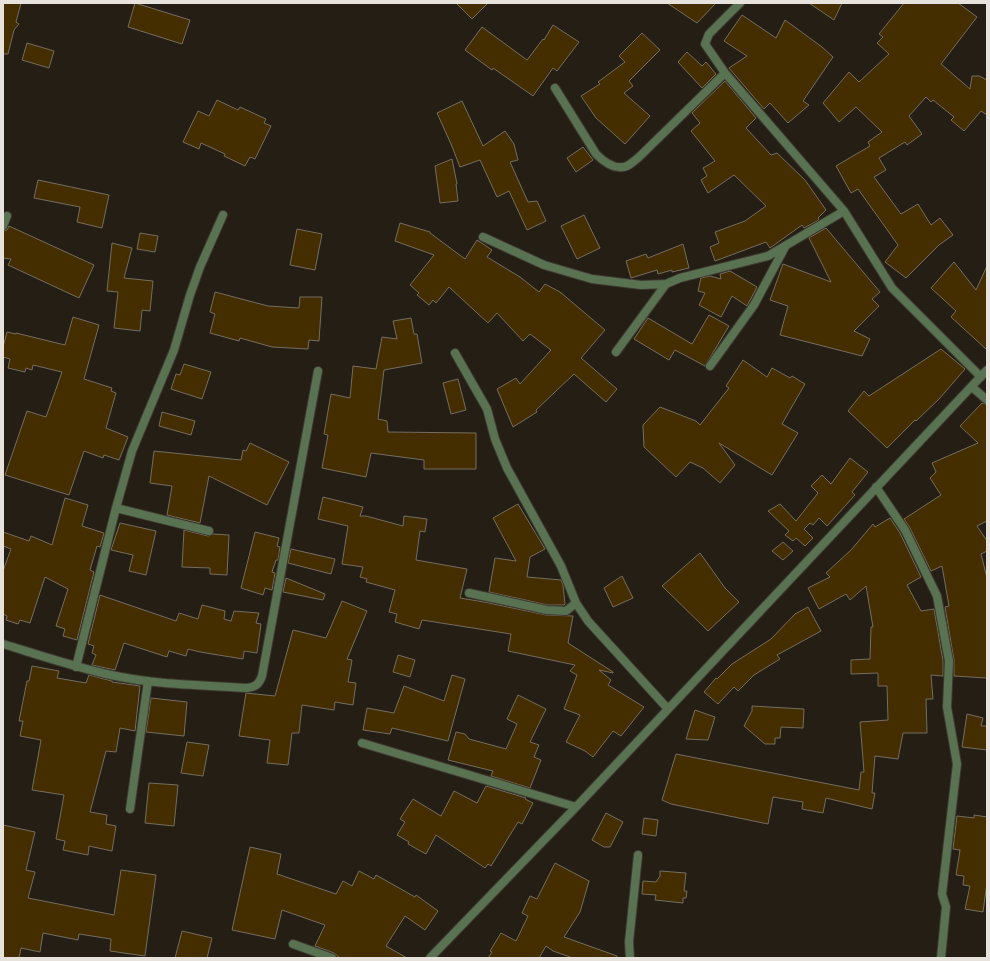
<svg xmlns="http://www.w3.org/2000/svg" width="990" height="961" viewBox="0 0 990 961" font-family="'Noto Sans',sans-serif">
  <style>
    .building { fill: #442e00; stroke: #746d61 }
    .lines { fill: none; stroke-linecap: round; stroke-linejoin: round }
    .minor-casing { stroke: #3f3a30; stroke-width: 10 }
    .minor { stroke: #597252; stroke-width: 8 }
  </style>
  <rect width="100%" height="100%" fill="#241e14"/>
  <path class="building" d="M3,3H21L16,22L19,24L14,30L8,54H3Z
    M135,3L190,20L182,44L128,27Z
    M456,3H488L472,19Z
    M667,3H716L697,23Z
    M809,3H842L834,20Z
    M904,3H958L977,17L941,64L970,89L972,76H979L987,80V115L981,111L964,131L951,120L954,117L933,100L931,102L926,97L909,116L922,134L907,145L905,142L879,158L886,170L874,177L901,214L918,204L931,225L940,218L953,235L939,245L906,278L885,262L898,245L858,189L851,193L836,166L870,146L868,142L882,132L856,107L839,122L823,103L849,72L859,82L889,54L877,43L883,37L879,34Z
    M742,15L776,38L785,20L822,47L833,57L803,101L809,105L788,123L770,103L764,109L729,68L747,56L724,41Z
    M553,25L579,42L557,71L553,68L533,96L493,68L492,70L465,50L482,27L527,60L543,39L544,40Z
    M642,33L660,50L629,81L633,86L624,93L650,116L625,144L596,118L581,96L600,84L598,82L625,62L619,56Z
    M27,43L54,51L49,68L22,60Z
    M687,52L702,66L706,62L716,74L702,88L678,62Z
    M725,81L756,118L746,128L771,155L777,153L805,180L826,210L818,218L819,220L804,228L802,225L770,248L766,242L715,261L710,247L719,243L715,232L745,221L766,206L734,175L708,193L701,180L707,176L703,168L715,161L691,131L700,123L692,113Z
    M217,100L238,110L240,107L266,119L264,123L271,126L255,159L250,157L245,166L224,156L225,154L201,143L199,149L183,142L198,111L209,116Z
    M462,101L483,146L505,131L514,144L518,160L510,162L528,202L537,201L546,221L527,230L509,191L497,197L480,160L460,167L451,144L437,113Z
    M583,147L593,160L576,172L567,158Z
    M452,159L457,184H456L458,201L440,203L435,166Z
    M38,180L109,195L102,228L77,222L80,207L34,198Z
    M584,215L600,248L577,259L561,226Z
    M400,223L430,232V233L465,259L477,240L492,250L487,257L520,277L539,292L545,284L560,292L605,330L581,358L617,389L606,402L574,374L536,410L537,412L513,427L497,389L516,378L520,384L551,350L530,334L523,341L497,313L488,323L449,287L436,303L433,300L429,305L417,295L419,293L410,285L434,255L395,241Z
    M9,226L94,265L79,298L8,265L11,259L3,258V231L7,230Z
    M826,228L880,292L872,299L879,306L854,331L870,339L862,356L780,335L788,306L770,300L783,264L831,282L809,238Z
    M297,229L322,234L315,270L290,265Z
    M140,233L158,236L155,252L137,249Z
    M112,243L132,248L124,278L153,281L150,311L142,310L140,331L114,328L118,292L107,291Z
    M683,244L689,268L672,272V270L658,274L657,270L631,278L626,261L646,254L648,258Z
    M954,262L976,290L987,266V350L951,317L956,311L931,288Z
    M730,271L757,287L747,306L732,296L721,317L699,305L705,293L698,291L701,278L710,276L721,279L720,274Z
    M215,292L268,306L299,308L300,297H322L319,341L309,340L308,349L272,347L240,338L239,341L210,333L215,314L210,312Z
    M709,315L729,326L705,366L675,350L669,360L634,339L648,318L692,344Z
    M73,317L99,325L84,379L112,388L111,391L116,393L106,428L128,437L119,460L104,455L103,458L84,451L69,495L5,475L27,411L46,417L62,372L33,365L32,370L26,368L25,372L8,368L10,359L3,357V347L7,332L16,334V333L65,345Z
    M411,318L414,334H417L422,363L384,370L378,419L387,421L388,432L476,433V469H424V460L371,453L366,477L322,468L328,435L324,434L331,394L350,398L353,366L376,369L382,337L397,339L393,321Z
    M941,349L965,369L939,399L916,421L915,420L887,448L848,411L864,391L869,396Z
    M743,360L767,377L772,368L790,378L792,376L805,384L782,424L798,433L772,475L719,443L735,465L720,483L703,468L690,462L676,477L644,447L643,425L660,407L696,421L700,425L729,388L726,386Z
    M184,364L211,372L202,399L171,389L176,374L180,375Z
    M458,379L466,410L451,414L443,383Z
    M982,403L987,405V521L977,526L987,541V551L981,554L987,578V678L954,676V660L945,607L949,606L942,566L931,571L910,528L904,519L941,495L930,478L936,472L932,463L978,443L960,426Z
    M162,412L195,421L191,435L159,426Z
    M250,443L289,462L267,505L209,476L200,523L167,515L172,486L150,483L154,451L241,460L243,450L246,451Z
    M850,458L868,472L852,492L855,495L827,526L819,518L813,525L810,523L804,529L813,538L805,546L796,538L793,541L785,535L789,531L768,511L780,504L796,521L818,493L811,486L822,475L831,484Z
    M323,497L363,507L360,516H366L403,526L404,516L427,519L425,532L420,531L416,560L467,569L460,598L484,602L546,615L573,616L568,643L613,672V673L599,670L611,680L608,685L644,707L621,736L613,731L593,757L585,751L566,742L580,715L564,709L577,675L570,671L575,665L508,651L511,634L422,620L419,629L395,622L397,614L389,612L395,590L366,582L367,579L360,577L363,567L342,564L348,526L318,519Z
    M65,498L88,505L82,526L104,533L100,547L97,546L90,570L94,572L77,640L63,636L65,629L56,626L68,589L45,577L30,623L20,620L18,624L6,620L7,616L3,614V571L11,549L3,546V532L29,541L31,536L52,545Z
    M518,504L545,549L530,557L527,577L561,580L563,585L565,604L564,605H548L489,592L495,558L516,561L493,518Z
    M890,518L900,533L921,577L907,585L921,611L934,609L943,661V676L931,675L933,699H926L927,733H903L898,759L875,756L872,793H875L872,809L826,798L823,813L802,809L803,802L773,797L768,824L671,804L662,800L676,754L859,790L861,772H864L860,722L888,720L887,686H878V673L851,674V660L870,659L871,627H873L866,586L850,600L846,594L819,609L808,588L830,577L826,573L851,550L873,524L875,527Z
    M120,523L156,531L146,575L129,571L133,555L111,550Z
    M184,530L208,536L213,534L229,535L227,575L210,574V568L182,567Z
    M255,532L279,538L277,546L280,547L278,560H276L272,572L275,573L272,590L265,588L263,595L241,588Z
    M783,542L793,551L783,560L772,551Z
    M291,549L335,559L331,574L288,563Z
    M700,553L725,588L739,602L708,631L662,586Z
    M622,576L633,598L613,607L604,588Z
    M286,578L325,594L323,600L283,592Z
    M100,595L176,621L179,613L198,619L202,605L225,611L224,619L231,621L234,611L259,613L256,623L261,624L257,653L244,651L243,659L200,652L188,649L186,656L169,651L167,657L124,643L115,670L92,665L96,655L92,653L94,646L88,644Z
    M342,601L367,611L347,659L352,660L348,682L356,683L353,705L335,702L334,710L302,705L299,733H292L288,765L267,763L270,740L239,736L246,693L275,696L293,630L326,638Z
    M808,607L821,631L777,655L780,659L754,675L738,691L734,687L718,704L704,692L716,678L717,679L732,664L771,639L795,614Z
    M398,655L415,660L410,677L393,672Z
    M32,666L59,671L57,678L86,683L89,675L112,681V682L140,686L135,731L120,728L116,752L106,751L90,812L107,815L106,824L116,826L112,851L89,846L88,855L63,850L65,841L56,839L64,795L32,790L41,740L20,736L23,721H19L27,681H29Z
    M452,675L465,679L448,741L392,728L390,734L363,730L367,708L394,713L404,686L444,701Z
    M518,695L546,709L530,742L539,745L534,757L541,760L530,788L491,776L493,771L448,760L456,732L465,734L469,739L506,749L517,724L507,719Z
    M151,698L187,702L184,736L146,732Z
    M752,706L804,709L803,728L781,727L780,738H775V744H765L744,726L752,711Z
    M695,710L715,717L708,740L686,739Z
    M967,714L983,718L981,726H987V750L962,747Z
    M187,742L209,745L203,776L181,773Z
    M149,783L178,785L174,826L145,823Z
    M486,786L526,798L525,799L533,803L522,824L518,822L491,866L488,864L485,868L436,835L426,854L408,844L409,842L397,835L405,822L400,819L413,799L441,816L454,791L477,803Z
    M606,813L623,822L610,847H604L592,840Z
    M974,815L987,817V883L983,912L965,909L970,886L963,885L964,876L956,875L960,850L953,849L957,816L974,818Z
    M644,818L658,820L656,836L642,834Z
    M3,825L35,832L26,870L35,872L28,898L114,915L121,870L156,875L145,956L110,951L111,939L79,934L78,940L43,933L40,952L21,948L19,958H3Z
    M250,847L281,854L277,874L336,894L343,881L352,886L359,871L374,879L376,875L415,897L416,895L438,911L425,930L405,916L386,946L407,958H340L334,953L315,946L325,925L282,910L275,939L232,930Z
    M555,863L589,881L580,912L564,937L617,956V958H573L553,951L546,946L539,958H488L492,952L490,951L501,933L516,941L528,916L522,913L530,896L537,899Z
    M660,871L686,873L684,891H687L686,898H683V903L655,900L656,895L642,894L643,881L656,882L660,876Z
    M182,931L212,938L207,958H175Z"/>
  <g class="lines">
    <g class="minor-casing">
      <path id="minor" d="M740,3L709,34L705,44L725,73L844,211L892,288L981,377
        M555,88L596,154C604,162 615,171 627,166C631,164 635,160 638,158L725,73
        M3,226L7,216
        M483,237L544,265L592,279L641,285L666,284L680,278L768,256L844,211
        M616,352L666,284
        M455,353L487,409L495,439L507,468L561,566L576,603L588,621L668,709
        M710,366L754,305L785,247
        M972,387L987,400
        M876,487L905,530L937,596L949,661L947,707L957,764L942,894L946,907L941,958
        M116,508L209,531
        M469,593L547,610L566,611L576,603
        M3,644C39,655 74,667 111,675C155,685 202,685 247,688C256,687 259,684 262,676L318,371
        M76,667L116,508L132,451L174,350L190,295L200,267L223,215
        M362,743L576,807
        M130,809L148,681
        M293,944L332,958
        M430,958L576,807L987,370
        M630,958L629,942L638,855"/>
    </g>
    <use href="#minor" class="minor"/>
  </g>
  <rect width="990" height="961" fill="none" stroke="#e7e3dc" stroke-width="8"/>
</svg>
